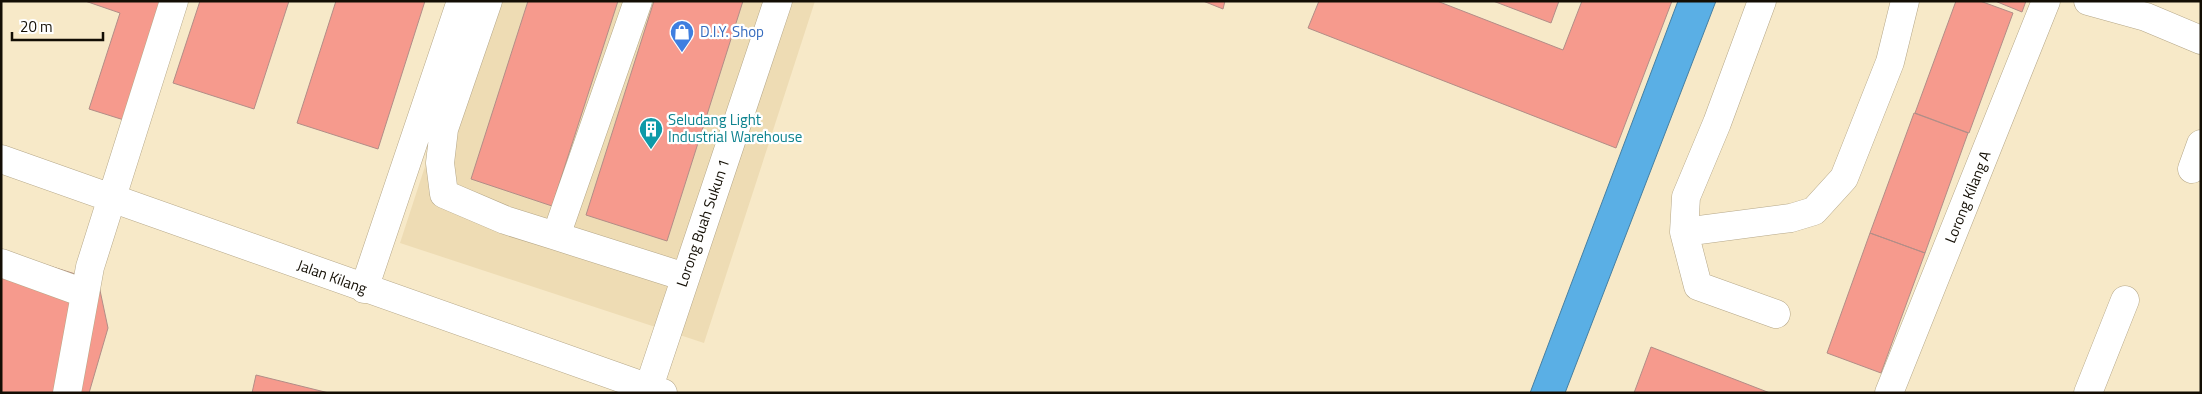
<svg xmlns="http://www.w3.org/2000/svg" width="2202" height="394" viewBox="0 0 2202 394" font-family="'Titillium Web',sans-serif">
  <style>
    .built { fill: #eedcb4 }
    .water { fill: #5aafe5; stroke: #457fa2 }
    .building { fill: #f69a8d; stroke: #b28d87 }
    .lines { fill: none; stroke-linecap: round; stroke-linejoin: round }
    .minor-casing { stroke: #b5a788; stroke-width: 29 }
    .minor { stroke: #fff; stroke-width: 28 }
    .labels { text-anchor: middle; stroke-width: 4.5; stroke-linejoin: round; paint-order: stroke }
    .shop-label { font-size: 15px; fill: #366cbe; stroke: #fff; text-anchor: start }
    .culture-label { font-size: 15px; fill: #0d838f; stroke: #fff; text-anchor: start }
    .street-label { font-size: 15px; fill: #130e04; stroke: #fff }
  </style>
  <rect width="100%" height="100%" fill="#f7e9c8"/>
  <path class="built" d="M479,1H815L704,343L400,243Z"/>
  <path class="water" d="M1678,1H1716L1565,393H1530Z"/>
  <path class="building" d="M85,1H184L143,126L89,109L120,13Z
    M200,1H289L254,109L173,83Z
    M336,1H425L378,149L297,123Z
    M528,1H618L552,206L471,179Z
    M654,1H743L667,241L586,215Z
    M1203,1H1225L1223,9Z
    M1319,1H1437L1563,50L1582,1H1672L1616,148L1308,28Z
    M1493,1H1559L1551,23Z
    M1956,1H1980L2013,13L1969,133L1915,113Z
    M1995,1H2026L2022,12Z
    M1914,113L1968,133L1925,253L1870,233Z
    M1870,233L1925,253L1881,373L1827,353Z
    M1,251L98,281L108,328L89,393H1Z
    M1651,347L1770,393H1634Z
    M256,375L329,393H252Z"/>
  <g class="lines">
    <g class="minor-casing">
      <path id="minor" d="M488,1L444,129L440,163L444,194L505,220L556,236L638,1
        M1762,1L1717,123L1686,197L1684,232L1698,286L1776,314
        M2088,1L2146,17L2201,40
        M1,159L663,393
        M2192,169L2201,144
        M1684,232L1791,218L1814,211L1844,178L1890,62L1905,1
        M556,236L685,277
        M1,263L84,293
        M364,289L461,1
        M67,393L90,267L174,1
        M647,393L778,1
        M1889,393L2046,1
        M2088,393L2125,300"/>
    </g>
    <use href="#minor" class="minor"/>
  </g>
  <defs>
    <g id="shop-pin" transform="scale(1.25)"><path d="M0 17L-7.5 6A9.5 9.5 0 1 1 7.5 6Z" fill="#3f7fe0" stroke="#fff"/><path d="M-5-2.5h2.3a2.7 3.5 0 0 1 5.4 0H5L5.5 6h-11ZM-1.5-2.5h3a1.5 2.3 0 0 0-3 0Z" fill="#fff"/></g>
    <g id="building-pin" transform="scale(1.25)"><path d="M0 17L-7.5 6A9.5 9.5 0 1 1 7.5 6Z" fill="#0f9aa8" stroke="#fff"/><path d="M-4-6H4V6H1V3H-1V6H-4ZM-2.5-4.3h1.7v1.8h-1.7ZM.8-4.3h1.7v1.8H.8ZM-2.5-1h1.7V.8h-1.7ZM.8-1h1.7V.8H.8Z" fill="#fff"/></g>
  </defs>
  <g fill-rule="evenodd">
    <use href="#shop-pin" x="682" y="32"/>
    <use href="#building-pin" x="651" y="129"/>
  </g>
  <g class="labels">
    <g class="shop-label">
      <text x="700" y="37">D.I.Y. Shop</text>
    </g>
    <g class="culture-label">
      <text x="668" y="125">Seludang Light<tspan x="668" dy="17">Industrial Warehouse</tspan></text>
    </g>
    <g class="street-label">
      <text transform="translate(1968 197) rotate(-68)" y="5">Lorong Kilang A</text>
      <text transform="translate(703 223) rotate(-71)" y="5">Lorong Buah Sukun 1</text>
      <text transform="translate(332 277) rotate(20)" y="5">Jalan Kilang</text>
    </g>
  </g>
  <rect width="2202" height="394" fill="none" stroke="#130e04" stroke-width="5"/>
  <path d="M12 32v8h91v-8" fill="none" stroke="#130e04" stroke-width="2.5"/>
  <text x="20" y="32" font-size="15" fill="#130e04" stroke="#ffffff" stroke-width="4" paint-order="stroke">20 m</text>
</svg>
